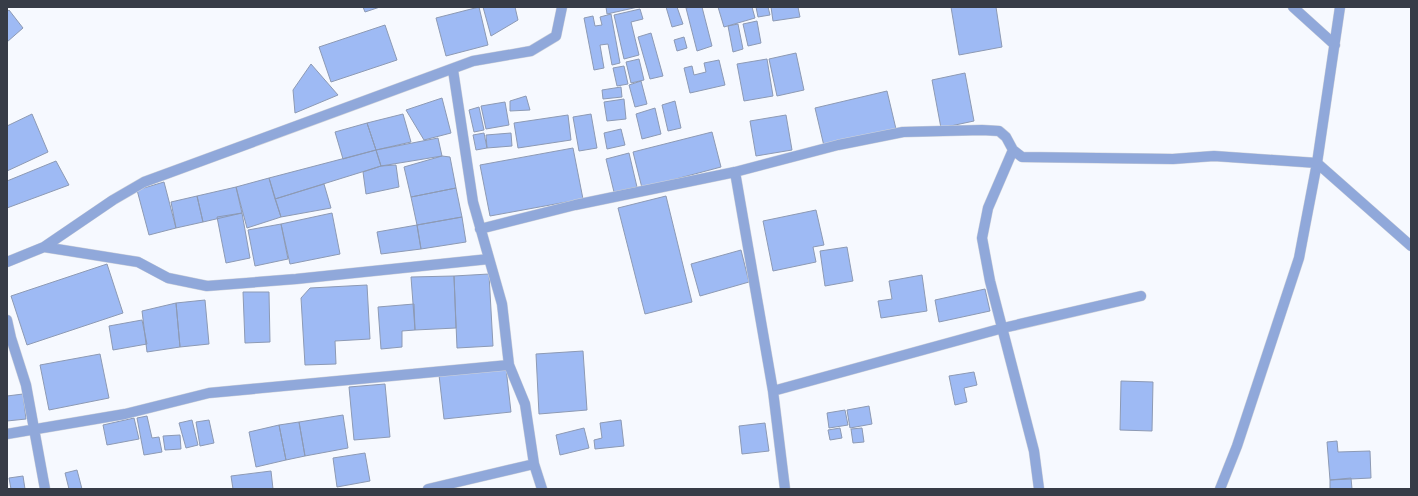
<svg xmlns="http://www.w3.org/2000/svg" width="1418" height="496" viewBox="0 0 1418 496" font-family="Spectral,serif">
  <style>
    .building { fill: #9ebaf4; stroke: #8d9ab4 }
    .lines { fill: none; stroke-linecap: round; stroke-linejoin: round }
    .minor-casing { stroke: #d0d3da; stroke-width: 11 }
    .minor { stroke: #90a8da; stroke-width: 10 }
  </style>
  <rect width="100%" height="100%" fill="#f6f9ff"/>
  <path class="building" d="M363,7H380L365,12Z
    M479,7L488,45L446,56L436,18Z
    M483,7H515L518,20L491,36Z
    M606,7H638L607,14Z
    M666,7H677L683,24L672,27Z
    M691,7H702L712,46L697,51L686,8Z
    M718,7H752L755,18L724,27Z
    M756,7H768L770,15L758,17Z
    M771,7H798L800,17L773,21Z
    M951,7H996L1002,47L959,55Z
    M640,9L643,19L631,22L639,55L624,59L614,15Z
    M9,10L23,28L7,42V12Z
    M611,14L620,63L612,65L608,44L600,45L604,68L594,70L584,18L593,16L595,26L602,25L600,17Z
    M757,21L761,43L748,46L743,24Z
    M738,24L743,49L733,52L728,26Z
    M385,25L397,60L331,82L319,47Z
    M651,33L663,76L650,79L638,37Z
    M684,37L687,48L677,51L674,40Z
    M796,53L804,90L777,96L769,59Z
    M639,59L644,80L631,83L626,62Z
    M767,59L773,96L744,101L737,64Z
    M719,60L725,85L690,93L684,68L692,66L694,75L706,72L704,63Z
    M311,64L338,95L295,113L293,90Z
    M624,66L628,84L617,86L613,68Z
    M965,73L974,121L941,128L932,80Z
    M641,81L647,104L635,107L629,85Z
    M621,87L622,97L603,99L602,90Z
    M887,91L896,129L824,146L815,108Z
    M526,96L530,110L510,111V101Z
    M442,98L451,133L424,140L406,110Z
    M624,99L626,119L607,121L604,102Z
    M675,101L681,128L668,131L662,105Z
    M505,102L509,125L486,129L481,106Z
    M479,107L484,130L474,132L469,110Z
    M655,108L661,134L642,139L636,114Z
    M32,114L48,152L7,171V126Z
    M403,114L411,142L376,150L367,123Z
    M591,114L597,148L579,151L573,117Z
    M568,115L571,140L518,148L514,123Z
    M786,115L792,150L756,156L750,121Z
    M367,123L376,150L343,159L335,132Z
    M621,129L625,145L607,149L604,133Z
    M712,132L721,167L642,188L633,152Z
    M484,133L487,148L476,150L473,135Z
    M511,133L512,146L487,148L486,135Z
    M438,138L442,156L381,166L376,150Z
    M573,148L583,199L490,216L480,165Z
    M376,150L381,166L275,199L269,178Z
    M629,153L637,187L614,192L606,159Z
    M442,156L450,157L456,188L411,197L404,167Z
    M56,161L69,185L7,208V181Z
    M396,165L399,187L366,194L363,172L381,166Z
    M269,178L281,217L247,228L236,187Z
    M164,182L176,228L149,235L137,190Z
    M324,184L331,208L281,217L275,199Z
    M236,187L242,213L203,222L197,196Z
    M456,188L462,217L417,225L411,197Z
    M197,196L203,222L176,228L171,202Z
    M666,196L692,302L645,314L618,208Z
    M816,210L824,245L813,247L816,262L773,271L763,221Z
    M242,213L250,258L226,263L217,217Z
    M332,213L340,254L290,264L281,224Z
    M462,217L466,242L421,249L417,225Z
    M281,224L288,259L255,266L248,230Z
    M417,225L421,249L381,254L377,232Z
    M847,247L853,281L825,286L820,251Z
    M741,250L749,282L700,296L691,264Z
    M107,264L123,313L27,345L11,296Z
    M489,274L493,346L457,348L454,276Z
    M922,275L927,311L881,318L878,301L892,299L889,281Z
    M454,276L456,328L415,330L411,277Z
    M367,285L370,339L335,341L336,364L305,365L301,298L310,288Z
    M985,289L990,311L939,322L935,300Z
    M243,292H269L270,342L245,343Z
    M205,300L209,344L180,347L176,303Z
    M176,303L180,347L147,352L142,311Z
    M414,304L415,330L402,331V347L381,349L378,307Z
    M142,320L147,344L113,350L109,326Z
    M583,351L587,410L539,414L536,354Z
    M100,354L109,398L49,410L40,365Z
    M506,368L511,412L444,419L439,375Z
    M974,372L977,385L964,388L967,402L955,405L949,376Z
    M1121,381L1153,382L1152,431L1120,430Z
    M385,384L390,437L354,440L349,387Z
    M23,394L26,419L7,421V396Z
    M869,406L872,424L850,428L847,410Z
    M845,410L848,425L829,428L827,413Z
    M343,415L348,448L305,456L299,422Z
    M147,416L152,438L159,437L162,452L144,455L137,418Z
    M134,418L139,439L107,445L103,425Z
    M192,420L198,445L186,448L179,423Z
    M209,420L214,443L200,446L196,422Z
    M621,420L624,446L595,449L594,440L602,438L600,423Z
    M299,422L305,456L286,460L279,425Z
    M765,423L769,451L742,454L739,426Z
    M279,425L286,460L256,467L249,432Z
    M584,428L589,448L560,455L556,435Z
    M840,428L842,438L830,440L828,430Z
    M862,428L864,442L853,443L851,429Z
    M180,435L181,449L165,450L163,436Z
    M1337,441L1338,452L1370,451L1371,478L1330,480L1327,442Z
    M365,453L370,481L337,487L333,458Z
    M77,470L82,489H69L65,473Z
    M271,471L273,489H233L231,476Z
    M23,476L25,489H11L9,478Z
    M1351,478L1352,489H1330V480Z"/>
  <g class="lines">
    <g class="minor-casing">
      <path id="minor" d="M1293,7L1335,45
        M453,70L473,202L502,304L509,365L525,404L534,464L542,489
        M1013,150L988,208L982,238L990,281L1034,451L1039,489
        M735,172L773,391L785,489
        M480,229L575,205L735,172L838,145L903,132L982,130L999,131L1006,137L1013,150L1022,157L1173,159L1214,156L1317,163L1411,246
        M44,247L138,262L168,278L207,286L296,279L489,259
        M7,262L44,247L113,200L144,182L473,61L531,51L556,36L562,7
        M7,320L11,338L26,385L45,489
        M773,391L1003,328L1141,296
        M7,434L125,414L209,393L509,365
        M428,489L534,464
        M1220,489L1237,446L1299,258L1317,163L1340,7"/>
    </g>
    <use href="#minor" class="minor"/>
  </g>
  <rect width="1418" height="496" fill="none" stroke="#373c47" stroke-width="16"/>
</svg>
